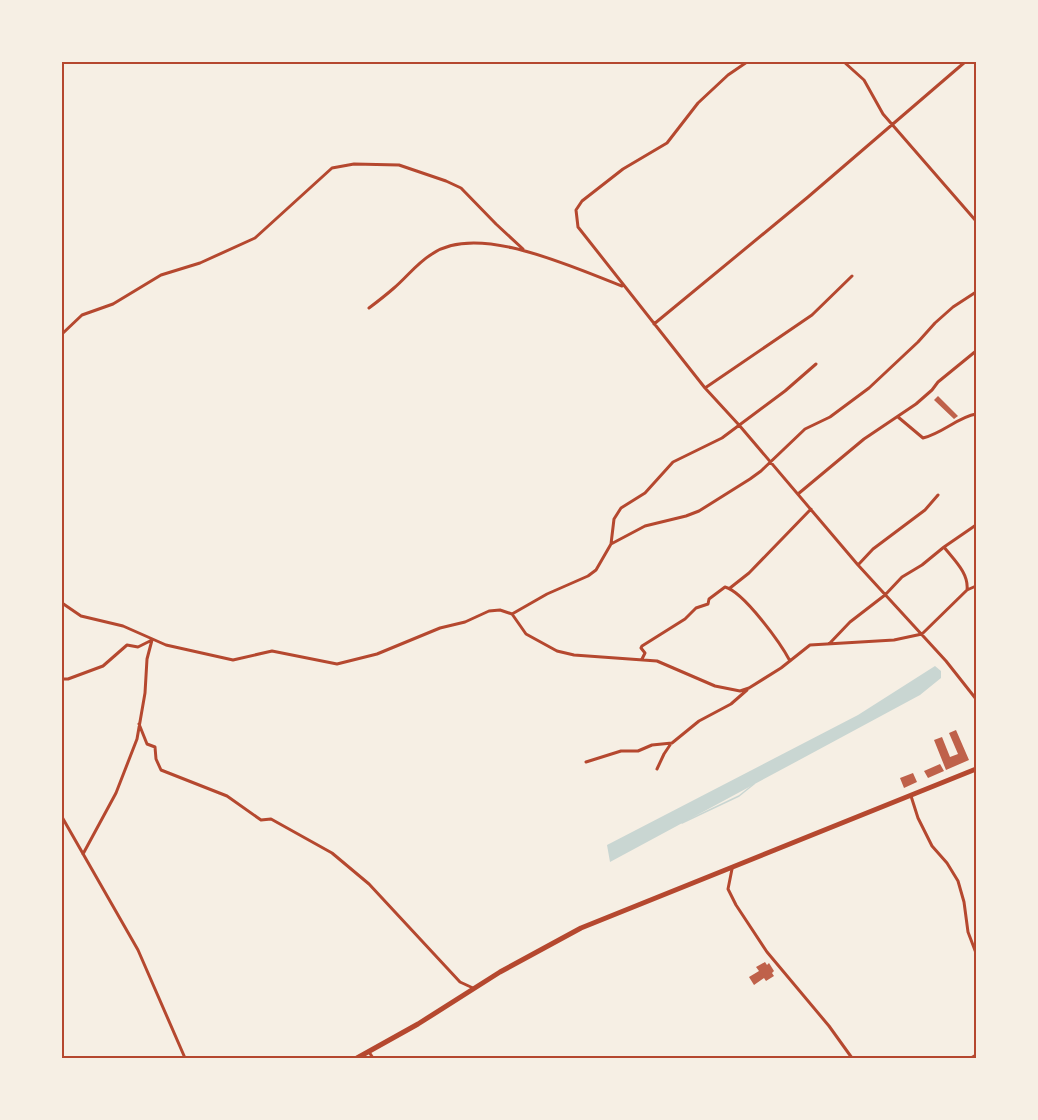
<svg xmlns="http://www.w3.org/2000/svg" width="1038" height="1120" viewBox="0 0 1038 1120" font-family="'Open Sans',sans-serif">
  <style>
    .water { fill: #c9d6d2 }
    .lines { fill: none; stroke-linecap: round; stroke-linejoin: round }
    .stream { stroke: #c9d6d2; stroke-width: 1.5 }
    .building { fill: #bf614a }
    .minor { stroke: #b5482f; stroke-width: 3 }
    .primary { stroke: #b5482f; stroke-width: 5 }
    .neatline { fill: none; stroke: #b5482f; stroke-width: 2 }
  </style>
  <rect width="100%" height="100%" fill="#f6efe4"/>
  <path class="water" d="M935,666L941,671V678L920,695L610,862L607,845L858,715Z"/>
  <g class="lines">
    <path class="stream" d="M682,823L739,796L754,784"/>
  </g>
  <path class="building" d="M938,396L958,416L954,419L934,400Z
    M956,730L969,760L946,770L934,740L942,737L950,757L958,754L949,733Z
    M940,764L944,771L928,778L924,771Z
    M913,773L917,782L904,788L900,778Z
    M765,962L767,965L769,963L774,971L772,973L774,976L766,981L764,978L754,985L749,977L759,971L756,967Z"/>
  <g class="lines">
    <path class="minor" d="M747,62L728,75L698,103L667,143L623,169L582,201L576,210L578,227L705,388L739,425L858,565L946,661L976,699
      M844,62L864,80L883,114L976,221
      M369,308C377,302 386,295 394,288C407,277 417,263 432,254C478,222 574,268 622,286
      M654,324L808,197L965,62
      M62,334L82,315L113,304L161,275L200,263L255,238L332,168L354,164L399,165L446,181L461,188L496,224L523,249
      M705,388L812,315L852,276
      M898,417L923,438C943,433 958,417 976,414
      M798,494L864,439L916,404L932,390L938,382L976,351
      M611,544L645,526L686,516L699,511L750,479L761,471L805,429L830,417L869,388L918,342L935,323L953,307L976,292
      M944,547C954,560 969,573 967,590
      M858,565L873,549L925,510L938,495
      M730,588L749,573L811,509
      M62,603L81,616L123,626L166,645L233,660L272,651L337,664L377,654L440,628L465,622L489,611L500,610L512,614L526,634L557,651L574,655L657,661L715,686L740,691L749,688L781,668L810,645L894,640L922,634L967,590L976,586
      M512,614L547,594L588,576L596,570L611,544L614,519L621,508L645,493L673,462L722,438L785,391L816,364
      M829,644L850,622L885,595L902,577L922,565L944,547L976,525
      M642,659L645,653L641,648L642,646L685,619L696,608L708,604L709,599L725,587C744,592 781,644 790,661
      M62,679H68L103,666L127,645L138,647L152,640
      M139,724L147,744L155,747L156,759L161,770L227,796L261,820L271,819L332,853L369,884L460,982L473,988
      M586,762L621,751H638L652,745L672,743L699,721L731,704L747,690
      M657,769L664,754L670,745
      M911,796L918,818L932,846L947,863L958,881L964,902L968,932L976,953
      M62,817L138,950L185,1058
      M83,854L116,793L137,739L145,693L147,659L152,640
      M732,869L728,889L736,905L767,952L829,1026L852,1058
      M369,1052L373,1058
      M971,1058L976,1055"/>
    <path class="primary" d="M357,1058L418,1024L500,972L581,928L976,769"/>
  </g>
  <rect width="1038" height="1120" fill="none" stroke="#f6efe4" stroke-width="126"/>
  <rect x="63" y="63" width="912" height="994" class="neatline"/>
</svg>
